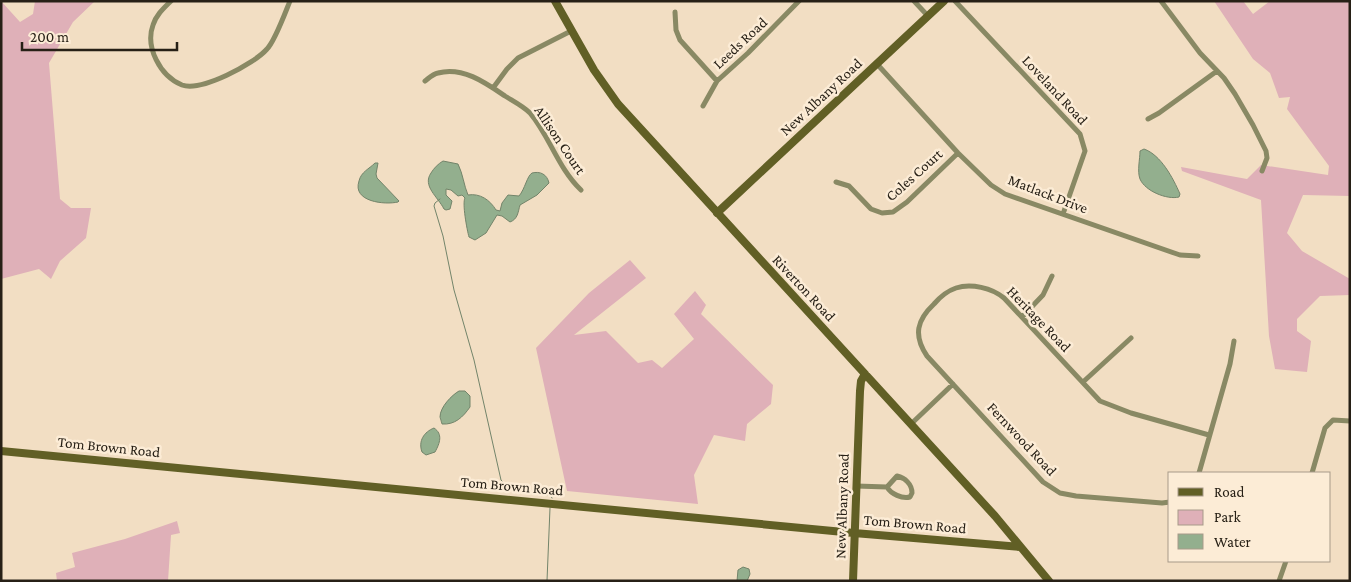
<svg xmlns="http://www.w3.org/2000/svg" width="1351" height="582" viewBox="0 0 1351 582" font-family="'Crimson Pro',serif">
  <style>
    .green { fill: #dfb0b8 }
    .water { fill: #93af8e; stroke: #73846a }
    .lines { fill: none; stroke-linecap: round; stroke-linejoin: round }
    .stream { stroke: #73846a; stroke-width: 1 }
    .street { stroke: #898964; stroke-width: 5 }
    .secondary { stroke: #615f25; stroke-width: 8 }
    .labels { text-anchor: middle; stroke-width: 5; stroke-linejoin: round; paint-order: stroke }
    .street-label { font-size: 15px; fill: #272016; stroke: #fcecd6 }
  </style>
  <rect width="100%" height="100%" fill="#f2dec3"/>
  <path class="green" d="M1,1L20,22L33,14L35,1H95L73,22L49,63L60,199L71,208H91L86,238L60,261L51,279L39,269L1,279Z
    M1214,1H1243L1253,14L1270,1H1350V196L1303,195L1287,233L1302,251L1350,279V295L1320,296L1297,319V331L1311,341L1307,372L1275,369L1269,336L1261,200L1182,171L1181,167L1247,179L1261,165L1328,175L1329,166L1287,109L1290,97L1279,98L1270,73L1253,59Z
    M630,260L646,278L574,335L606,331L638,363L652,360L662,368L694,339L674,314L695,291L706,305L701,314L773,385L771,404L747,424L745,441L714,435L694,475L698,504L567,491L536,348L589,293Z
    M177,521L180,533L171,535L168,581H57L56,573L75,567L72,553L125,539Z"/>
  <path class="water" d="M1144,149C1161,155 1173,178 1180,194L1179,197C1167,200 1145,191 1140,179C1137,171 1140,159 1140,151Z
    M443,161L458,164C463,174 464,186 468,195C480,193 490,200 496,210L500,211L502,203L508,195L519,196C525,189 527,176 532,173C540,171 547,174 549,183L537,195L520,205C518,212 518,219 510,222L502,216L497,215L486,233L475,240L469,237C467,230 462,203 465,198L462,195L458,196L451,190L446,189V195L452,201L450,209L446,210L444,209C438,197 422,186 431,173C434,168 438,164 443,161Z
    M375,163H378L376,174L377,178L399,201L398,202C385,205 352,202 359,181C361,172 369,169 375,163Z
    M459,391H465L470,396V407C463,417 455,425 442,424C442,424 440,417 440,417C440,407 452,395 459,391Z
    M434,428C443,434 440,443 435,452L426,455L422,452C418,441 424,432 434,428Z
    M743,567L749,569L750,574L747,581H737L738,570Z"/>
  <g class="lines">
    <path class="stream" d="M440,199L435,203L434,206L443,236L454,290L474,360L501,480L507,486L551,496L552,498
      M547,581L550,508"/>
    <path class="street" d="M171,1C164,8 156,15 153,25C145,47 160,76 182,85C201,92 254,64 267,49C275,41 285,13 290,1
      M914,1L928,16
      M955,1L1080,134L1085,151L1063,214
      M1161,1L1200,53L1224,78L1235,94L1253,125L1266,151L1267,158L1262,171
      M675,12L676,30L680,40L717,81
      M877,64L958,153L991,185L1005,194L1180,255L1198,256
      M425,81C429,78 433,74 438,73C462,66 486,83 505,96C513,101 523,106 530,113C550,137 558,168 581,190
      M493,88L507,69L518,58L571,31
      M703,106L717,81L748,53L799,1
      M1148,119L1159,113L1217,71
      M836,182L849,186L871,209L882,213L893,212L907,202L958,153
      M1022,317L1043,295L1052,276
      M1083,382L1131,338
      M911,424L953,384
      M1199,473L1230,364L1234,341
      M1312,473L1325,428L1333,420L1350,421
      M856,486L887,487L897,476C905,478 912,484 912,493L910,497C902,499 891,494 887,487
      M1170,502L1162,503L1076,496L1060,493L1043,482L927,356C913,335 917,320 934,304C940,297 947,291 956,288C971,283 992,288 1004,298L1100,401L1131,413L1209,435
      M1279,581L1286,561"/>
    <path class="secondary" d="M555,1L594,70L618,104L995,516L1049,581
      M717,213L944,1
      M1,451L854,533L1020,547
      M853,581L860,391L861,381L865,374"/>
  </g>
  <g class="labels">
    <g class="street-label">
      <text transform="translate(740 43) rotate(-43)" y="5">Leeds Road</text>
      <text transform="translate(1055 90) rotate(47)" y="5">Loveland Road</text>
      <text transform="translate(821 97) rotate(-43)" y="5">New Albany Road</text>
      <text transform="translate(560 140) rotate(56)" y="5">Allison Court</text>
      <text transform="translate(914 175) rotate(-42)" y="5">Coles Court</text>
      <text transform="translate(1048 194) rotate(21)" y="5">Matlack Drive</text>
      <text transform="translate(804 288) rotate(47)" y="5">Riverton Road</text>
      <text transform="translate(1039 319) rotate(46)" y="5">Heritage Road</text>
      <text transform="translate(1022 439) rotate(47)" y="5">Fernwood Road</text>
      <text transform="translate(109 447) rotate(6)" y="5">Tom Brown Road</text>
      <text transform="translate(512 486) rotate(5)" y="5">Tom Brown Road</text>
      <text transform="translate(842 506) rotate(-88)" y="5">New Albany Road</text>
      <text transform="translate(915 524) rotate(5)" y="5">Tom Brown Road</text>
    </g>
  </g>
  <rect width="1351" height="582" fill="none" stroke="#272016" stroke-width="5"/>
  <rect x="1168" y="472" width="162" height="90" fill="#fcecd6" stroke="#a79a89"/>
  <rect x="1178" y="488" width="25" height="8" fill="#615f25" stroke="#a79a89"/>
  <text x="1214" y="497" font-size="15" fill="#272016">Road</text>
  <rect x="1178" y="510" width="25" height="15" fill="#dfb0b8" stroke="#a79a89"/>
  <text x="1214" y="522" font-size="15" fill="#272016">Park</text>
  <rect x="1178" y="534" width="25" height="15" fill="#93af8e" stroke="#a79a89"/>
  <text x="1214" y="547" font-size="15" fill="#272016">Water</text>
  <path d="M22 42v8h155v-8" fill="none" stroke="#272016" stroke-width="2.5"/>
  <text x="30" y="42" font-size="15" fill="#272016" stroke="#fcecd6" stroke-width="4" paint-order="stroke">200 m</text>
</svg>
